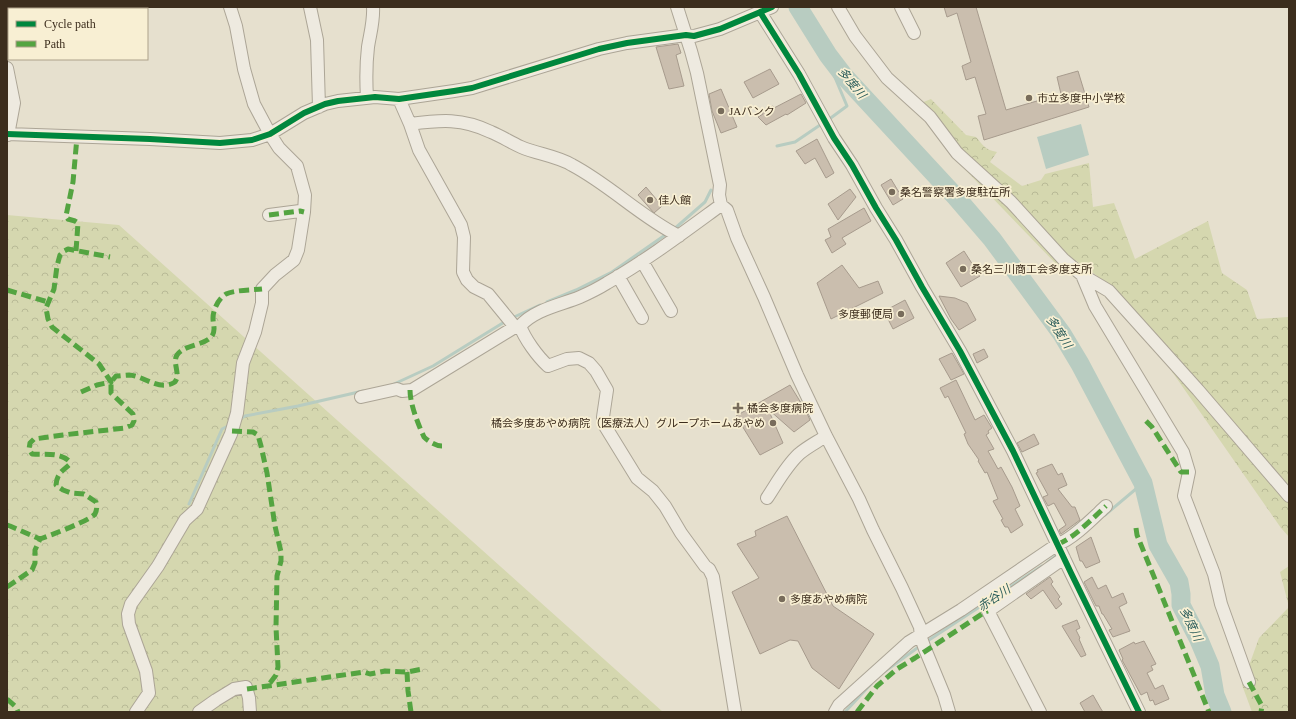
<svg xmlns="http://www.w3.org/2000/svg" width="1296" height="719" viewBox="0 0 1296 719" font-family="'Times New Roman','Noto Sans JP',serif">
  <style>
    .forest { fill: url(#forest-crowns) }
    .water { fill: #b8ccc1 }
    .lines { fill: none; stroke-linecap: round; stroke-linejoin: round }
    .stream { stroke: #b8ccc1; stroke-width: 3 }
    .river { stroke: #b8ccc1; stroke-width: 19 }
    .building { fill: #cabeae; stroke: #a79b8d }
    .minor-casing { stroke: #aca596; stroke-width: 14 }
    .minor { stroke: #eeeae0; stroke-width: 12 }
    .quiet { stroke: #54a441; stroke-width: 5; stroke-dasharray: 10 5; stroke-linecap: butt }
    .cycleway-casing { stroke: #f8efd3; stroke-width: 8 }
    .cycleway { stroke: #00873e; stroke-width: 6 }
    .poi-dot { fill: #786c5b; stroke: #f8efd3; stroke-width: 1.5 }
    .labels { text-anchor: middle; stroke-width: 3.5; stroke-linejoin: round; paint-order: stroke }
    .poi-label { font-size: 11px; fill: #3c2d1d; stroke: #f8efd3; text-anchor: start }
    .water-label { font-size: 12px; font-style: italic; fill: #2b5d5b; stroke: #f8efd3 }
  </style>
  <defs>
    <pattern id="forest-crowns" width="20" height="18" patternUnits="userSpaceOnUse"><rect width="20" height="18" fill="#d5d7af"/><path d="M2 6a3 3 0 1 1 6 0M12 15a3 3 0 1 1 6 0" fill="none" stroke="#b8b996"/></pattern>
  </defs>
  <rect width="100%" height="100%" fill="#e6e0ce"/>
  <path class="forest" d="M931,99L966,135L976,137C983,145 985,150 997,152L990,162L1022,186L1041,180L1045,174L1089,163L1093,207L1114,203L1135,259L1208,221L1222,273L1247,290L1257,319L1288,317L1289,323V537L1281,528L1113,287L1076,261L1059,267L952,156L921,103Z
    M7,215L119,225L663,712H7Z
    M1289,566V712H1252L1242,685L1259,638L1289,607L1280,572Z"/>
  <path class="water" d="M1081,124L1089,155L1046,169L1037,137Z"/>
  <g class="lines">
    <path class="stream" d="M828,120L847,106L831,68L830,58
      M777,146L795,142L823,123
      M673,230L705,202L711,190
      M547,302L576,290L612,272L668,233
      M512,318L540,305
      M394,384L433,366L506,321
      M240,419L245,416L298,406L363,391
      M189,504L222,429L230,425
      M1105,515L1143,483
      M1047,563L1058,554
      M926,642L1042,566
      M884,672L920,646
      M845,712L871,684"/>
    <path class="river" d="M798,7L828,55L844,76L955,196L992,239L1062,334L1080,364L1143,483L1158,545L1179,582L1181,594V605L1199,640L1210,666L1215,695L1222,712"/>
  </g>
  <path class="building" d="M944,7H976L1006,110L1061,94L1057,77L1078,71L1089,107L984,140L978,116L986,114L975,77L966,80L962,66L971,62L957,13L947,17Z
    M678,44L681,53L676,55L684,86L669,89L656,47Z
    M770,69L779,84L753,98L744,82Z
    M721,89L737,127L721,133L712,111L709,94Z
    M801,94L806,103L787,115L786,114L766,125L758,117L763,114L762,111L773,106L774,108Z
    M817,139L834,173L826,178L815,158L805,164L796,151Z
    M891,179L903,199L893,205L881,185Z
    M646,187L662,206L654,213L638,195Z
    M850,189L856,197L838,220L828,204Z
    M864,208L871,221L842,238L846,244L832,253L825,240L831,237L828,229Z
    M964,251L980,276L961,287L946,263Z
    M842,265L859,288L878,281L883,293L831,319L817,283Z
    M939,296L955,298L967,303L976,320L959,330L951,319Z
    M905,300L914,318L893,329L886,315L893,312L890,308Z
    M984,349L988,357L977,363L973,354Z
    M952,353L964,374L951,380L939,359Z
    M956,380L975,420L984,415L992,428L988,431L989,433L986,435L994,449L988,451L998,469L1001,467L1012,487L1020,506L1015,509L1023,525L1011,533L1008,527H1005L1001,520L1003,519L993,501L998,499L987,472L985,473L978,461L979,460L968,444L964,434L966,433L948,396L945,398L940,388Z
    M790,385L806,411L810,420L794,432L768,409L783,443L760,455L736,416Z
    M1034,434L1039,444L1022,452L1017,443Z
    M1052,464L1058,475L1062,473L1067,485L1058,489L1072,507H1075L1080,520L1061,534L1059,530L1066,525L1054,503L1048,506L1044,499L1043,497L1048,495L1036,473L1038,472L1037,470Z
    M787,516L833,606L874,634L839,689L812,668L798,641L790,640L760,654L732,592L759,578L737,544L756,536L755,531Z
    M1091,537L1100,562L1086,568L1082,561H1080L1076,547Z
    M1050,577L1053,582L1051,584L1060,597L1058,599L1062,604L1056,609L1043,590L1031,599L1026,594Z
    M1092,577L1098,589L1106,585L1112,598L1123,593L1127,603L1119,607L1130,631L1113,637L1109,630L1112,629L1103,614H1102L1099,606H1096L1084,582Z
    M1077,620L1080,628L1076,630L1080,638L1079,639L1086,655L1081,657L1062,626Z
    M1144,641L1156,664L1151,666L1153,670L1147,673L1155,689L1163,685L1169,699L1155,705L1153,700L1150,701L1147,692L1141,695L1122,660L1123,659L1119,650L1134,642L1135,644Z
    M1093,695L1101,709L1103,712H1085L1080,703Z"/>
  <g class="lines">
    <g class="minor-casing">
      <path id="minor" d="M310,7L317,40L319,107
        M677,7L691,51L697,73L720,185L719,195L721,205L727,210L737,238L764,297L797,375L826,436L859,499L873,530L902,588L920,627L921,638L925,649L944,695L949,712
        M838,7L855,36L887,78L930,117L957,153L1011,202L1063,259L1082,275L1109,291L1198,390L1289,496
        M901,7L914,33
        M760,12L799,74L834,138L852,165L876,208L896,240L922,287L960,351L1013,451L1071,573L1139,712
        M7,68L14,103L8,135
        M367,98C366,81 366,64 368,47C370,34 374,21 373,7
        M399,99L410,124C441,120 462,118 491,132C501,136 510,142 521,147C537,154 557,156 572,165C610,185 641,217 679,236
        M410,124L419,150L461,225L464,237L463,272L467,280L474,287L488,294L515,327
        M7,134L150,139L220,143L252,140L270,134L304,113L325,104L338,101L375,97L399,99L454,91L472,88L599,49L627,43L686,35L694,36L720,29L772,7
        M269,215L300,211L304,212
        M642,261L671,311
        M1082,275L1095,306L1183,452L1189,472L1184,496L1214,574L1221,604L1249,682
        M618,276L642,318
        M520,326C525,339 537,356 548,366L567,359L579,358L589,363L596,371L607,390L603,417L605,426L637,478L653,491L665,506L681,533L705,566L709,569L713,577L735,712
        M361,397L397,389L402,391L412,390L515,327L520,326C535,309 561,305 580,297C589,293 599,288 607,283C647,260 684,232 721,205
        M767,498C777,483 786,466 799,454C807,447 817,442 826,436
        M136,712L149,693L146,671L129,624L128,614L131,604L158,566L185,520L197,509L231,434L237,413L243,363L255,332L262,303V289L275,275L294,260L298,250L304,212L305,195L297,166L279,148L270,134L254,104L244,69L236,26L230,7
        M199,712L216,700L234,689L246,687L249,698L250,712
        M835,712L839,705L909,642L961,610L1058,544C1073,539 1094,517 1106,506
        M1040,712L988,611L1064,558"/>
    </g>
    <use href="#minor" class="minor"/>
    <path class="quiet" d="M269,215L300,211L304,212
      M76,251L78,223L75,221L68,219L66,216L73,182L77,137
      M7,290L48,302
      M410,390C410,404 418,424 424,437C428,441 436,446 442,446
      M81,392L97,385L111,382L99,364L52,327L48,319L46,308L54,289L57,266L60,255L64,251L68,249L110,257
      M1146,421L1152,427L1181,472H1189
      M232,431L253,432L258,435L261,446L267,473L275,526L281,552V561L277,576L276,627L278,667L276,675L270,683L269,686
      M7,525L10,526L40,539
      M1136,528L1137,535L1209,712
      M1058,544C1073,539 1094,517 1106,506
      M7,587L32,570L35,563V550L40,539C51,535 89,521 95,514C97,510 97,506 96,502L84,494L71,493L63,490L56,485C57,474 61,472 69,465V461C59,452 45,455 32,454L29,449L30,443L34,439L63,435L125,428L132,425L134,421L133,414L111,393V382L116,376C120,376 125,375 129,375C145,376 159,392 175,382C176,380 177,379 177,377C178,370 173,361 177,355C185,344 204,346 212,336C216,330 213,325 213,318C213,310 218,299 226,294C234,290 253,290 262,289
      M407,672L408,691L411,712
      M1249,682L1262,706L1261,712
      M247,689L364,672L370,674L385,671L407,672L423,669
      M7,699L16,707L18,712
      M857,712L877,686L897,669L915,658L985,612L988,611"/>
    <g class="cycleway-casing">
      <path id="cycleway" d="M760,12L799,74L834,138L852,165L876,208L896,240L922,287L960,351L1013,451L1071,573L1139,712
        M7,134L150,139L220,143L252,140L270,134L304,113L325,104L338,101L375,97L399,99L454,91L472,88L599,49L627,43L686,35L694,36L720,29L772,7"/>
    </g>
    <use href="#cycleway" class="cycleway"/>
  </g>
  <g class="poi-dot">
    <circle cx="1029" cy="98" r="4"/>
    <circle cx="721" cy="111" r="4"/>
    <circle cx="892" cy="192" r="4"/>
    <circle cx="650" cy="200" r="4"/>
    <circle cx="963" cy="269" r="4"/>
    <circle cx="901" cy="314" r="4"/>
    <path d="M736 402h4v4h4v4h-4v4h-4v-4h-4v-4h4z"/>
    <circle cx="773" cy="423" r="4"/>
    <circle cx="782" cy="599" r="4"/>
  </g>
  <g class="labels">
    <g class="poi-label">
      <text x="1037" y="102">市立多度中小学校</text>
      <text x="729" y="115">JAバンク</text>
      <text x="900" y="196">桑名警察署多度駐在所</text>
      <text x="658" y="204">佳人館</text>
      <text x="971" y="273">桑名三川商工会多度支所</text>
      <text x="893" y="318" text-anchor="end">多度郵便局</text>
      <text x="747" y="412">橘会多度病院</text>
      <text x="765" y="427" text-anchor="end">橘会多度あやめ病院（医療法人）グループホームあやめ</text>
      <text x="790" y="603">多度あやめ病院</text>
    </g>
    <g class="water-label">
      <text transform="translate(852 83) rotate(50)" y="4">多度川</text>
      <text transform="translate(1059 332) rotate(57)" y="4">多度川</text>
      <text transform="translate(994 598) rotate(-34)" y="4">赤谷川</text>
      <text transform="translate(1191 624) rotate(65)" y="4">多度川</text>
    </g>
  </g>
  <rect width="1296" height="719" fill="none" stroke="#3c2d1d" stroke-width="16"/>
  <rect x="8" y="8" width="140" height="52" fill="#f8efd3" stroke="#ada18a"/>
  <rect x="16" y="21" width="20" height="6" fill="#00873e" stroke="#ada18a"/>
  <text x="44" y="28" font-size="12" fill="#3c2d1d">Cycle path</text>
  <rect x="16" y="41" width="20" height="6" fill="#54a441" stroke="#ada18a"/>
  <text x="44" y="48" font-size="12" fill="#3c2d1d">Path</text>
</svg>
